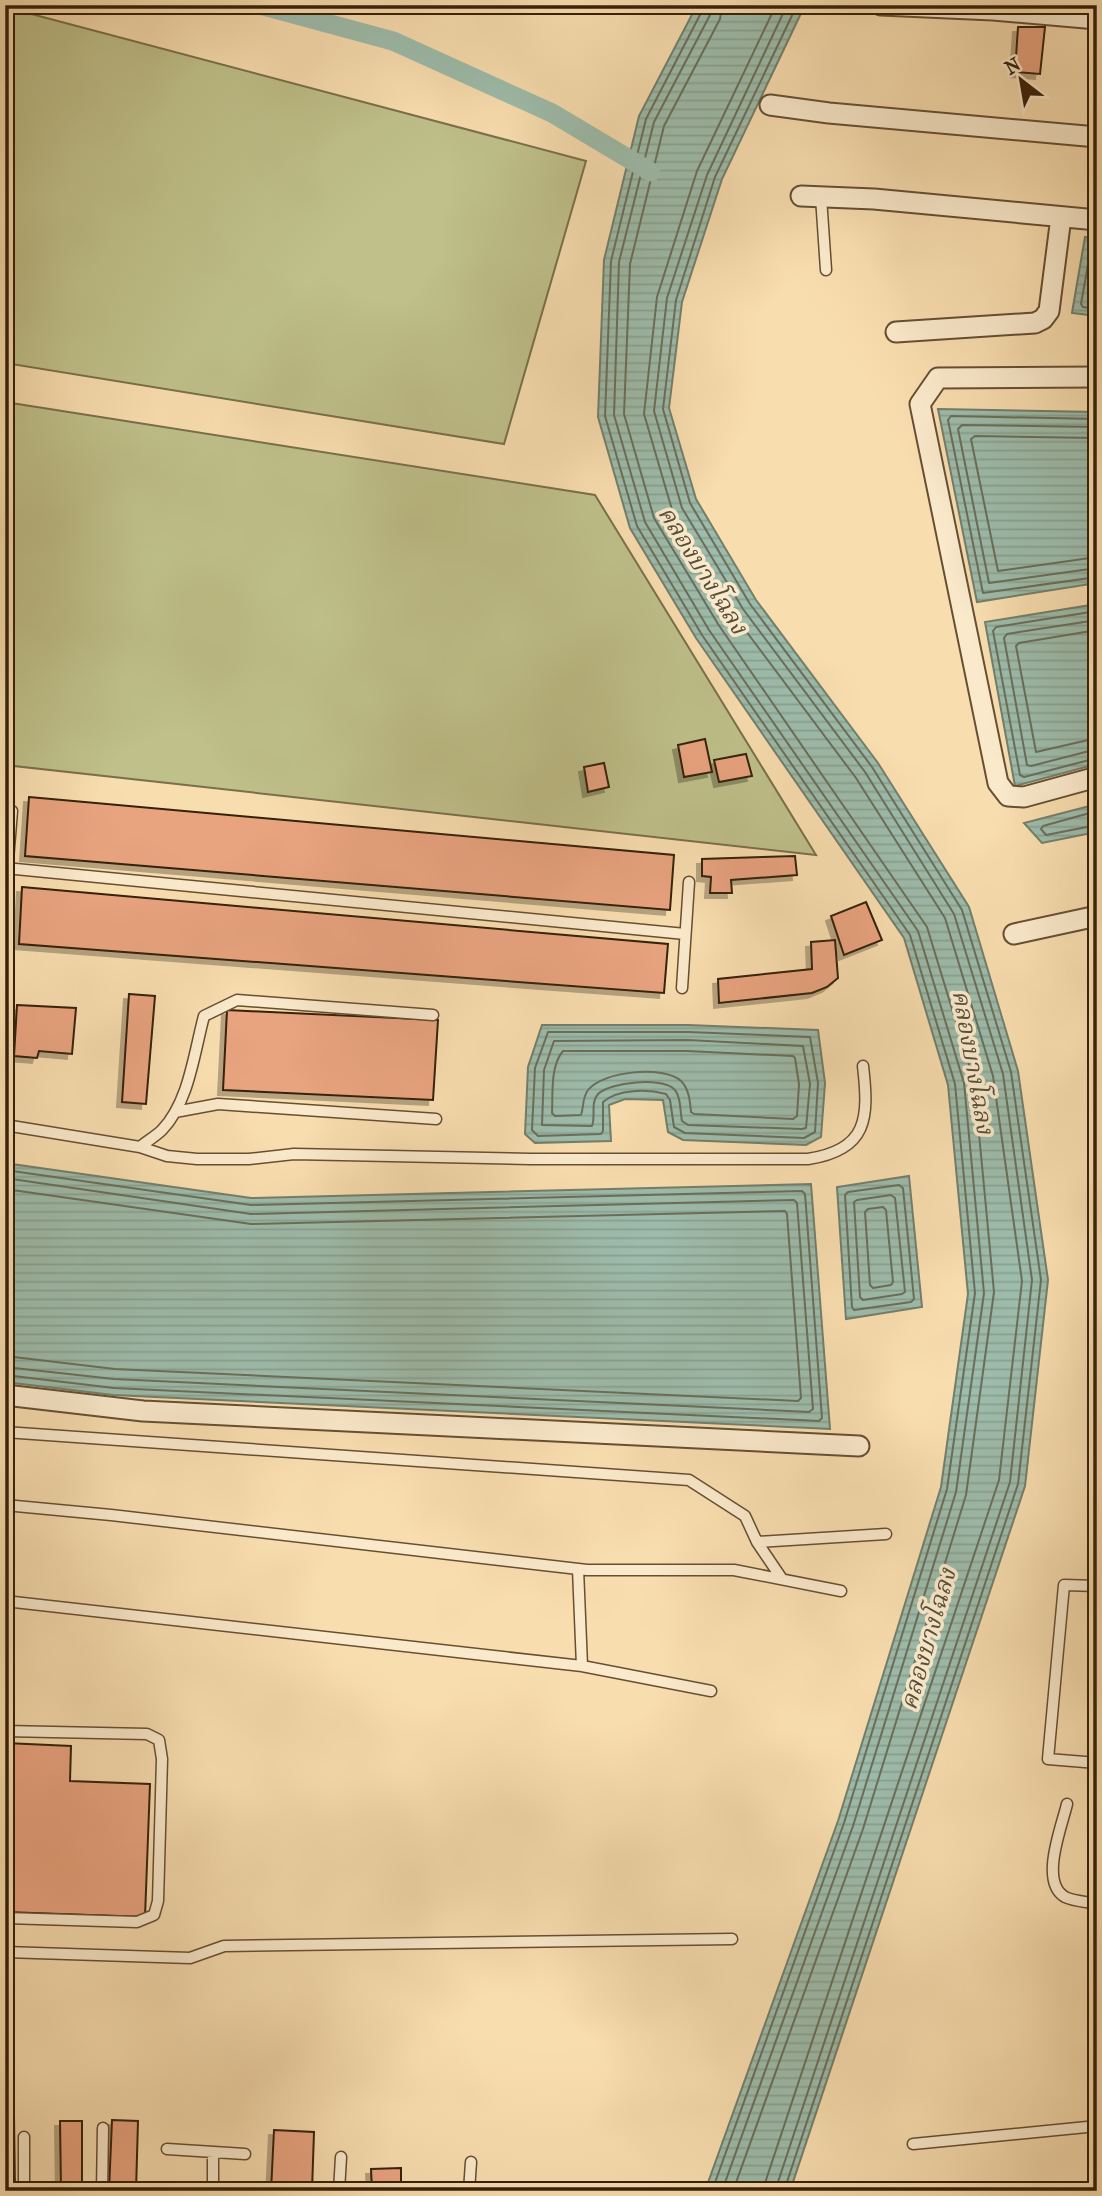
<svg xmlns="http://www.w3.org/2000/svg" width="1102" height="2196" viewBox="0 0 1102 2196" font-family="'IM FELL French Canon','Noto Serif Thai',serif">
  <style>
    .grass { fill: #bfc08a; stroke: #7a704a; stroke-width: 2 }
    .water { fill: url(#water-rules); stroke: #747e6b; stroke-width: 2 }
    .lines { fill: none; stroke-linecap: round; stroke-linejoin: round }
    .shore { stroke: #6a6e5a; stroke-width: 2 }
    .canal { stroke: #9dbcab; stroke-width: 19 }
    .building { fill: #e8a37f; stroke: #36200a; stroke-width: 2; filter: url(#shadow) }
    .lane-casing { stroke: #664f33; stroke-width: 13 }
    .street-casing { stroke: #664f33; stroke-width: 23 }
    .lane { stroke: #fae9cb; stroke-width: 10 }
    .street { stroke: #fae9cb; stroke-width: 19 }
    .labels { text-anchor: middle; stroke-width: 7; stroke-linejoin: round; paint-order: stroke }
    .water-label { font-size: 24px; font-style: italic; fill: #554f3a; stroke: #fae9cb }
  </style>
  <defs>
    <pattern id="water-rules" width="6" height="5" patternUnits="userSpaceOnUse" patternTransform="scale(1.75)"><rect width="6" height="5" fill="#9dbcab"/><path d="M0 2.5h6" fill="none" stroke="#88a192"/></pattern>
    <filter id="shadow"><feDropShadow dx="-5" dy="5" stdDeviation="0" flood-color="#0004"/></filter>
  </defs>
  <rect width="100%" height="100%" fill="#f8ddaf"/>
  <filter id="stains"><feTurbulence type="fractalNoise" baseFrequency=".00286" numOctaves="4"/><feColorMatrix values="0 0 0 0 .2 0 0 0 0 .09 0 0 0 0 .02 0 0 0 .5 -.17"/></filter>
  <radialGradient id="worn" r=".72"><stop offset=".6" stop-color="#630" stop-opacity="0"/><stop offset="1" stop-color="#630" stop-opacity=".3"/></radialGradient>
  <path class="grass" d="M5,7L586,161L504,444L5,363Z
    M5,402L595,495L816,855L5,765Z"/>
  <path class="water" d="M697,5H805L722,179L682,302L669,408L696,499L756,600L878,763L969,907L1018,1071L1048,1280L1025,1486L790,2191H705L838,1821L941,1487L968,1294L948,1085L904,938L696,638L630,528L598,417L604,260L639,116Z
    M1085,237L1097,239V316L1072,313Z
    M938,409L1097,412V583L977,602Z
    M1097,604V764L1015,786L985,622Z
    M1097,804V832L1042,843L1024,823Z
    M542,1025H688L818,1030L825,1083L821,1137L806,1145L683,1140L668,1132L663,1100L625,1099L609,1105L611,1141L535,1143L525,1134L528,1067Z
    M5,1163L251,1198L811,1184L830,1429L113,1395L5,1382Z
    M909,1176L922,1307L846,1319L837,1187Z"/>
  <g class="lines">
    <path class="shore" d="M703,5L702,11L646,119L611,261L605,416L637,526L702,635L910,935L955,1084L975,1293L947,1489L844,1823L712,2191
      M712,5L710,15L654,122L619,262L614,415L645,522L709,630L918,931L964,1083L984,1293L956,1492L853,1826L722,2191
      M722,5L720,19L664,126L630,264L624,414L654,518L718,624L927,927L974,1081L994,1292L966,1495L863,1829L733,2191
      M1097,245L1091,248L1081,304L1083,307L1097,309
      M1097,419L951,416L948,420L983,593L1097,577
      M1097,427L962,425L958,429L989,583L1097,568
      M1097,438L975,436L971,439L998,571L1097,557
      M1097,611L996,627L993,631L1020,775L1024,777L1097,758
      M1097,620L1007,634L1004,638L1027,765L1031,766L1097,749
      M1097,630L1019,643L1016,646L1036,752L1097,738
      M1097,811L1043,826L1041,829L1046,835L1097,825
      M548,1032H688L810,1037L818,1083L815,1132L804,1138L685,1133L674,1127L670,1100L666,1094C647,1089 618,1089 603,1102V1131L601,1134L538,1136L532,1130L535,1068Z
      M688,1040L803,1046L810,1084L806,1128L802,1129L688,1125L682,1121C680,1111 681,1096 674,1089C662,1077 610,1082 598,1094C590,1103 596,1116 592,1126L542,1125L544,1070L554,1041Z
      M563,1051H687L793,1056L795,1058L799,1084L797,1116L793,1119L694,1114L691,1112C690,1101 689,1089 681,1081C664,1065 603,1071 588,1090C582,1098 584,1107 581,1115L555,1116L552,1113C553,1094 550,1066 563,1051Z
      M5,1170L251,1205L802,1191L805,1194L822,1418L819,1421L114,1388L5,1375
      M5,1178L251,1214L794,1200L797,1203L813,1409L809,1412L114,1379L5,1367
      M899,1185L903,1188L914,1299L911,1302L854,1310L852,1307L845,1195L848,1192Z
      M5,1189L251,1224L785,1211L787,1214L801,1398L798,1401L115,1369L5,1356
      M891,1195L895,1198L905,1292L902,1294L863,1300L860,1297L854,1202L857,1200Z
      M883,1207L886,1210L893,1282L891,1285L873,1288L870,1285L865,1212L868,1209Z
      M764,2191L766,2180L999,1480L1022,1281L993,1076L945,918L856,778L734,615L673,513L644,414L657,297L697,171L776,5
      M775,2191L1010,1482L1032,1280L1003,1074L954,914L865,772L743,609L682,508L654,411L667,298L707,175L787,5
      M784,2191L1018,1484L1041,1280L1011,1072L962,910L872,767L750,604L690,503L663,409L676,300L715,177L797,5"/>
    <path class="canal" d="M260,5L393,41L552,113L651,172"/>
  </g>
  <path class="building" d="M1018,27H1045L1040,74L1015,72Z
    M705,739L712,772L684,777L678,745Z
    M746,754L752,776L719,782L714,760Z
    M604,763L609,787L588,792L584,767Z
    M29,797L674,855L670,910L25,856Z
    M795,856L797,875L731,880L732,893H710L711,877L702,876V859Z
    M22,887L668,944L664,993L19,944Z
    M866,902L882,940L844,955L831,916Z
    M835,940L838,978L827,987L812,993L719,1003L718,979L812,969L811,942Z
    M5,959H12L7,994H5Z
    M129,994L155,996L146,1104L122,1102Z
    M17,1005L76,1008L72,1054L39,1051L37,1058L14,1056Z
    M227,1010L438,1020L433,1100L223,1090Z
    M5,1743L71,1746L70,1781L150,1784L145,1917L5,1912Z
    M5,2116H14L15,2191H5Z
    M112,2120L138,2121L136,2191H109Z
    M60,2121H82V2191H61Z
    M274,2130L314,2132L312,2191H271Z
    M401,2168V2191H372L371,2169Z
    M143,2188H192V2191H142Z"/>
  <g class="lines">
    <g class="lane-casing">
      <path id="lane" d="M821,197L826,270
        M5,868L685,934
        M5,897L12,811
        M682,988L689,882
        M175,1112L218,1104L436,1119
        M5,1125L140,1147L167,1156L197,1159H249L294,1154L530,1159H808C868,1150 869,1118 863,1066
        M140,1147C147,1141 156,1136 162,1130C189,1102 194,1053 204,1016L237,1000L433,1015
        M5,1432L689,1480L745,1516L757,1542L782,1579
        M5,1505L111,1515L587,1570H734L841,1591
        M757,1542L886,1534
        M578,1569L582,1666
        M1097,1586L1064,1585L1048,1759L1097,1763
        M5,1601L582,1666L711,1691
        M5,1731L147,1734L159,1740L162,1759L158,1901L154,1915L137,1922L5,1918
        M1067,1804C1062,1826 1039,1882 1065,1897C1073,1901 1087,1902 1097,1904
        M5,1952L190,1958L224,1946L732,1939
        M913,2144L1097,2126
        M167,2149L245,2154
        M24,2191V2137
        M102,2191L103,2128
        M213,2191V2152
        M339,2191L341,2157
        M469,2191L471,2162"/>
    </g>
    <g class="street-casing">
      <path id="street" d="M881,5L993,10L1097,19
        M770,105L829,113L1097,137
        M801,196L874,199L1097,220
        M896,332L1035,323L1043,319L1049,311L1061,217
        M1097,377L938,378L920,404L998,783L1008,796L1024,797L1097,777
        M1014,934L1097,916
        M5,1395L143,1411L859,1446"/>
    </g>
    <use href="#lane" class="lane"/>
    <use href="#street" class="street"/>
  </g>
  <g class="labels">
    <g class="water-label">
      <text transform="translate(703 570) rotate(58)" y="8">คลองบางโฉลง</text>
      <text transform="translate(973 1062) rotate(80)" y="8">คลองบางโฉลง</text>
      <text transform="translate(928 1639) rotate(-74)" y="8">คลองบางโฉลง</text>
    </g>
  </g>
  <rect width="1102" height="2196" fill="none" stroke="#f8ddaf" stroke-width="28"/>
  <rect x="7" y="7" width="1088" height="2182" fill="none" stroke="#36200a" stroke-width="3.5"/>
  <rect x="14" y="14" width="1074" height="2168" fill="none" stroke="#36200a" stroke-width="2"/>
  <g transform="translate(1021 80) rotate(329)" stroke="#fae9cb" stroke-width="5" paint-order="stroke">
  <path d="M0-5L12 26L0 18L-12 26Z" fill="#36200a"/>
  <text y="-10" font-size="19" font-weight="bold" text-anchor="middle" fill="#36200a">N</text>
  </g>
  <rect width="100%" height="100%" filter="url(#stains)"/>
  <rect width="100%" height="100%" fill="url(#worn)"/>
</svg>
